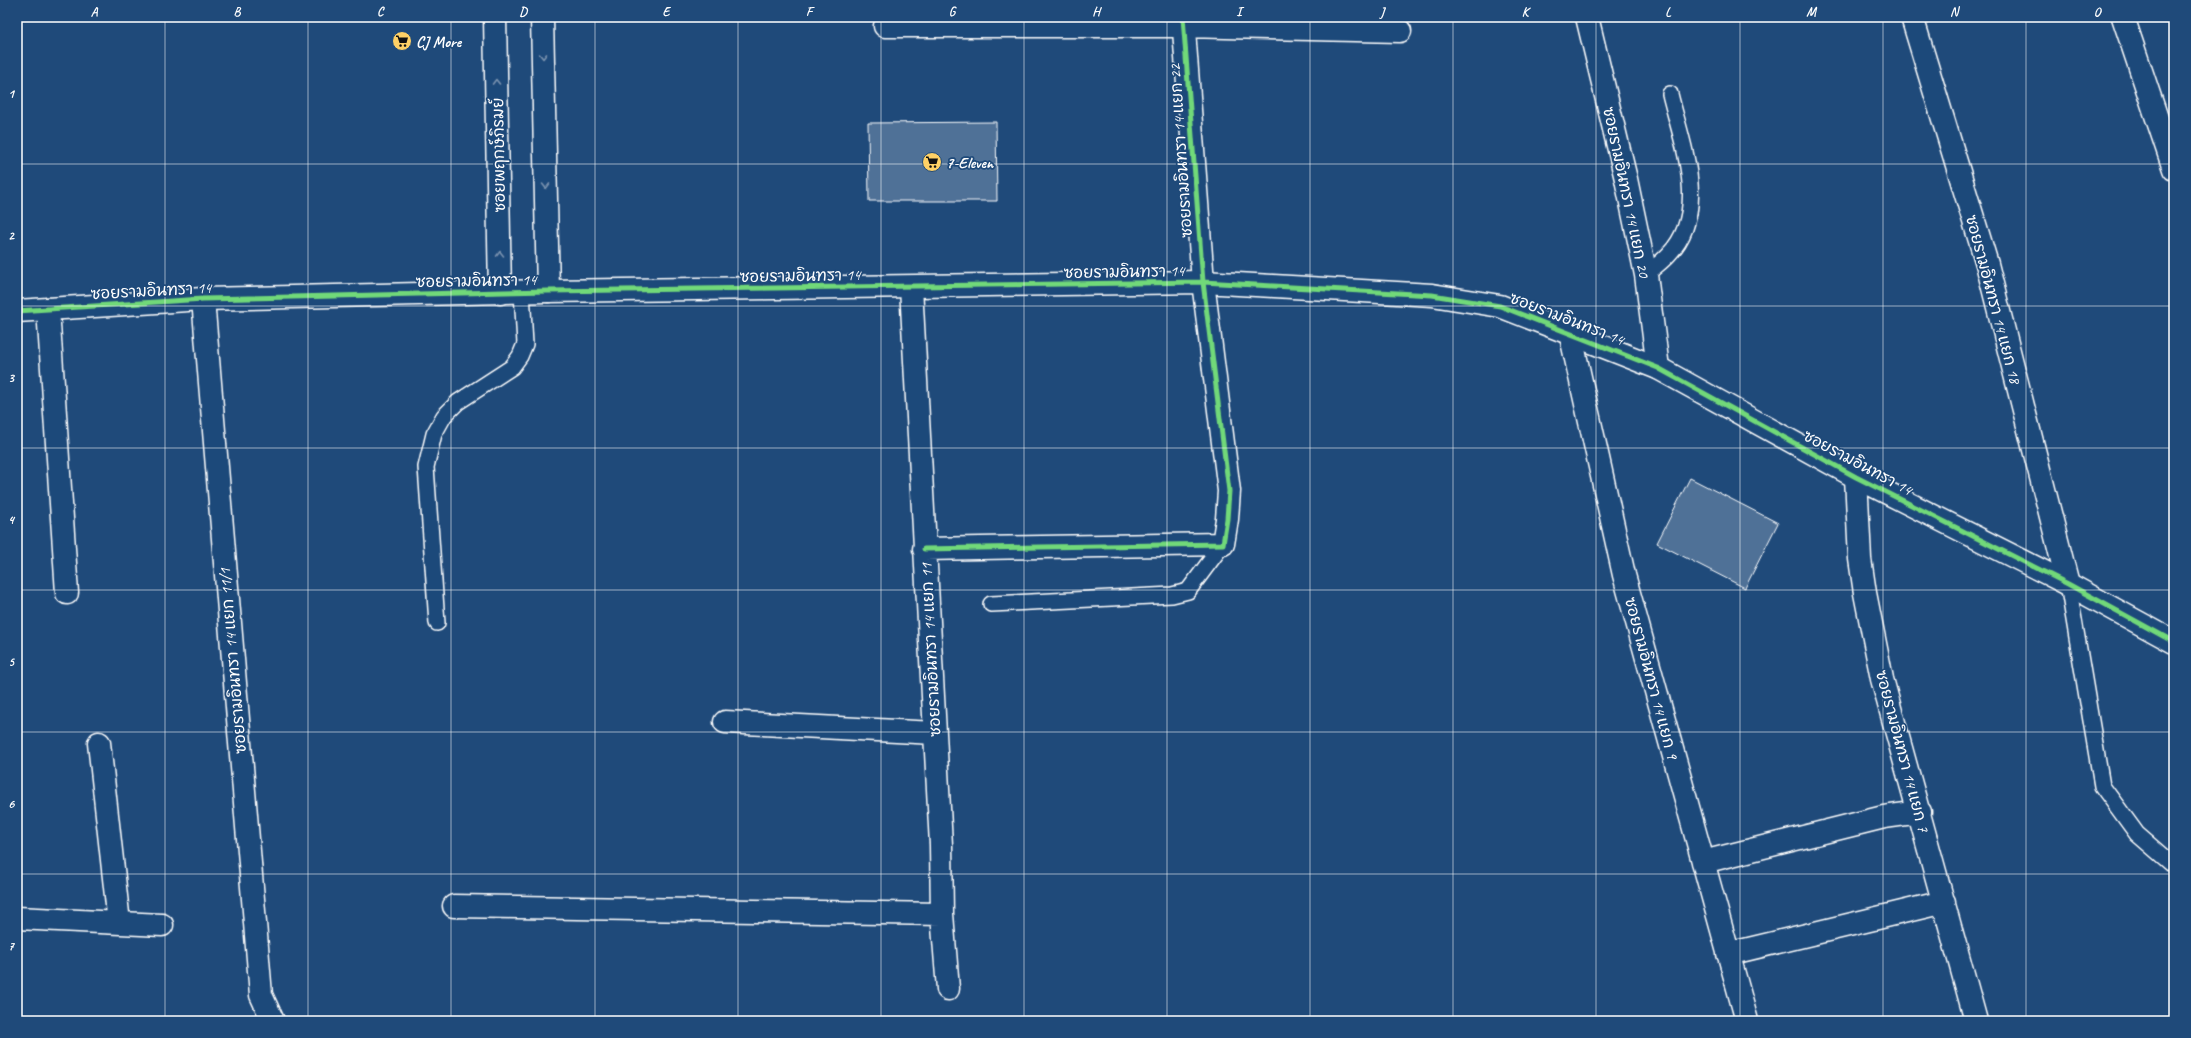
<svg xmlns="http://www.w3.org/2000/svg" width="2191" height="1038" viewBox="0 0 2191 1038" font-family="Caveat,'Playpen Sans Thai',sans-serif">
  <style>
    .building { fill: #507197; stroke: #fff }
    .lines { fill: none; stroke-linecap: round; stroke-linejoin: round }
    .service-casing { stroke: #fff; stroke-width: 18 }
    .minor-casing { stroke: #fff; stroke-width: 25 }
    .tertiary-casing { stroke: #fff; stroke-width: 25 }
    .service { stroke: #1f4a7a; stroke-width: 15 }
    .minor { stroke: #1f4a7a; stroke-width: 22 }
    .tertiary { stroke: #1f4a7a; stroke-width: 22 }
    .cycleway-casing { stroke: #1f4a7a; stroke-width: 8 }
    .cycleway { stroke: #71d979; stroke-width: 5 }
    .oneway { stroke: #7992af }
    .grid { fill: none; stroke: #fff; stroke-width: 1; stroke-opacity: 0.55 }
    .labels { text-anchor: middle; stroke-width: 3.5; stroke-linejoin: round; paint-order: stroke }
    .poi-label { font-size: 16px; font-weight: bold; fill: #fff; stroke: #1f4a7a; text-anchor: start }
    .street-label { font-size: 16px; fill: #fff; stroke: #1f4a7a }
    .neatline { fill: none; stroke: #fff; stroke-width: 1.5 }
    .grid-label { font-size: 13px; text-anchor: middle; font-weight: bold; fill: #fff }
  </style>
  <rect width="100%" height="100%" fill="#1f4a7a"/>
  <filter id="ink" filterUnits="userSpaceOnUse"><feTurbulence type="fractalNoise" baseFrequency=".025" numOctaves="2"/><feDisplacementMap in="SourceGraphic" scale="8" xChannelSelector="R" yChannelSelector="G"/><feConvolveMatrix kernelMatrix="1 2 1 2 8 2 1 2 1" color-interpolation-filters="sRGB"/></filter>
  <g filter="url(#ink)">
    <path class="building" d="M996,122L997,201H869L868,123Z
      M1690,478L1778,523L1745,588L1657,543Z"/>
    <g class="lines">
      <g class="service-casing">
        <path id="service" d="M1646,275C1653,268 1662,262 1669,254C1710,211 1682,144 1670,94
          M2068,584L2102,786L2137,834L2174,866
          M991,604L1172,595L1188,591L1223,544
          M437,623L426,467L434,434L444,416L458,402L512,367L520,356L525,344L522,292"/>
      </g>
      <g class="minor-casing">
        <path id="minor" d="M495,17L500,293
          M542,17L548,291
          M1587,17L1626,179L1646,275L1658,368
          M1912,17L1987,264L2068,584
          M2123,17L2174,169
          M885,26H1184L1400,31
          M911,287L941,845L942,914L948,989
          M203,299L261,995L273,1021
          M48,309L67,593
          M1570,332L1624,575L1747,1021
          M1856,477L1860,559L1865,593L1882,679L1976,1021
          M924,549L1223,544L1227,519L1229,491L1203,282L1183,17
          M725,722L935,733
          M99,743L119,923
          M1703,862L1884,817L1920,812
          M454,906L942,914
          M17,918L162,925
          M1728,954L1944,902"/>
      </g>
      <g class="tertiary-casing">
        <path id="tertiary" d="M17,311L203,299L548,291L1203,282L1432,295L1500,306L1658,368L1856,477L2068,584L2174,642"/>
      </g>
      <use href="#service" class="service"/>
      <use href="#minor" class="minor"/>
      <use href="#tertiary" class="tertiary"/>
      <g class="cycleway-casing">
        <path id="cycleway" d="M17,311L203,299L548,291L1203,282L1432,295L1500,306L1658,368L1856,477L2068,584L2174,642
          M924,549L1223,544L1227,519L1229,491L1203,282L1183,17"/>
      </g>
      <use href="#cycleway" class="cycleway"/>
    </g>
    <defs><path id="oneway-chevron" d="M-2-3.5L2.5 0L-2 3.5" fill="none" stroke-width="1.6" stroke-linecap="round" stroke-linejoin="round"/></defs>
    <g class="oneway">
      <use href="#oneway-chevron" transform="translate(543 56) rotate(89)"/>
      <use href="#oneway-chevron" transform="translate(496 82) rotate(-91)"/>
      <use href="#oneway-chevron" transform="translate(546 186) rotate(89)"/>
      <use href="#oneway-chevron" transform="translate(500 254) rotate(-91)"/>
    </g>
  </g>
  <path class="grid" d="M165,17V1021M308,17V1021M451,17V1021M595,17V1021M738,17V1021M881,17V1021M1024,17V1021M1167,17V1021M1310,17V1021M1453,17V1021M1596,17V1021M1740,17V1021M1883,17V1021M2026,17V1021M17,164H2174M17,306H2174M17,448H2174M17,590H2174M17,732H2174M17,874H2174"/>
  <defs>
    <g id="supermarket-disc" transform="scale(1)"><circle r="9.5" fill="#ffd166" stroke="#1f4a7a"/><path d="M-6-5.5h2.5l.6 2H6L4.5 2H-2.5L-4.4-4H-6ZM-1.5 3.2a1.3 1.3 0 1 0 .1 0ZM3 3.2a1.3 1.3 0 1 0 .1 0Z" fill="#111"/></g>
  </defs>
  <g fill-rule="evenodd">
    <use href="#supermarket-disc" x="402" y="41"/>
    <use href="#supermarket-disc" x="932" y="162"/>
  </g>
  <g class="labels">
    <g class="poi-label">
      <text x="416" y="47">CJ More</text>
      <text x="946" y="168">7-Eleven</text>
    </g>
    <g class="street-label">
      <text transform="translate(1180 151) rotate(-94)" y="6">ซอยรามอินทรา 14 แยก 22</text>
      <text transform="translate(498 155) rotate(-91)" y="6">ซอยพฤกษ์ภิรมย์</text>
      <text transform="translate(1627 192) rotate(78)" y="6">ซอยรามอินทรา 14 แยก 20</text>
      <text transform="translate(1124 271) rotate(-1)" y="6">ซอยรามอินทรา 14</text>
      <text transform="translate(800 275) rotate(-1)" y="6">ซอยรามอินทรา 14</text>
      <text transform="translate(476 280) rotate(-1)" y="6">ซอยรามอินทรา 14</text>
      <text transform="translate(151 290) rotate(-3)" y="6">ซอยรามอินทรา 14</text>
      <text transform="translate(1994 299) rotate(75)" y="6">ซอยรามอินทรา 14 แยก 18</text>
      <text transform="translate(1567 318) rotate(21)" y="6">ซอยรามอินทรา 14</text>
      <text transform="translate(1858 462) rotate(28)" y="6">ซอยรามอินทรา 14</text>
      <text transform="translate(930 650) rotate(-93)" y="6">ซอยรามอินทรา 14 แยก 11</text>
      <text transform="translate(232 661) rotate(-95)" y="6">ซอยรามอินทรา 14 แยก 11/1</text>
      <text transform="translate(1652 678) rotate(75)" y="6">ซอยรามอินทรา 14 แยก 9</text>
      <text transform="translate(1903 751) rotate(75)" y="6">ซอยรามอินทรา 14 แยก 7</text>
    </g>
  </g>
  <rect width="2191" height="1038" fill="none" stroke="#1f4a7a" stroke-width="44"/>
  <rect x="22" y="22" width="2147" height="994" class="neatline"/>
  <g class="grid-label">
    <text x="94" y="16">A</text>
    <text x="237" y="16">B</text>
    <text x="380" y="16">C</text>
    <text x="523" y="16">D</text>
    <text x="666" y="16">E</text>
    <text x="809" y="16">F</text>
    <text x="952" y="16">G</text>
    <text x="1096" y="16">H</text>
    <text x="1239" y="16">I</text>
    <text x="1382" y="16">J</text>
    <text x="1525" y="16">K</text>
    <text x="1668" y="16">L</text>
    <text x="1811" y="16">M</text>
    <text x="1954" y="16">N</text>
    <text x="2097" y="16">O</text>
    <text x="11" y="98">1</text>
    <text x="11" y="240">2</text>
    <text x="11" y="382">3</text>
    <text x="11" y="524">4</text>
    <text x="11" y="666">5</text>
    <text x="11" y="808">6</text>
    <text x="11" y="950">7</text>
  </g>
</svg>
